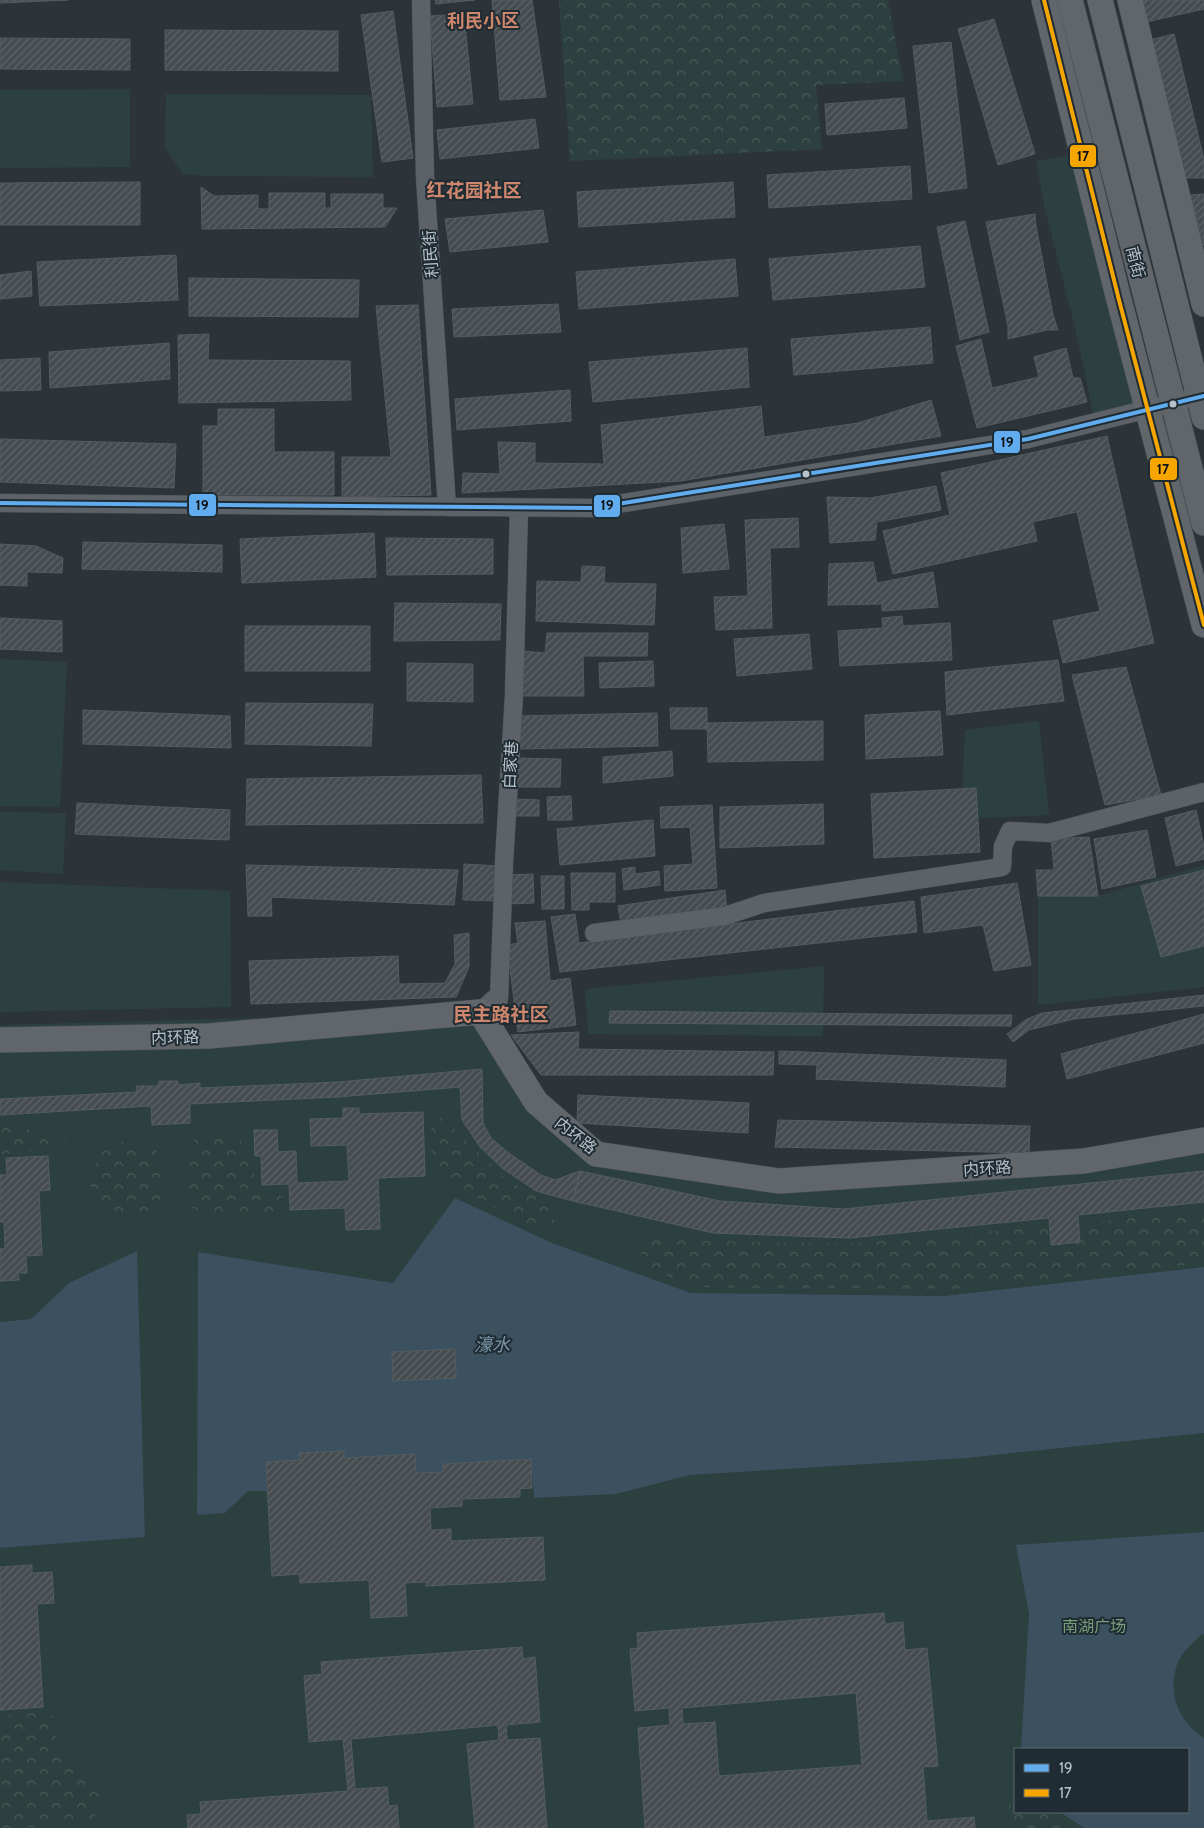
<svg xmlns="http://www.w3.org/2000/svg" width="1204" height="1828" viewBox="0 0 1204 1828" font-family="Cabin,'Noto Sans SC',sans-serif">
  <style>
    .green { fill: #2c413f; fill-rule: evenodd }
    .forest { fill: url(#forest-crowns) }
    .water { fill: #3b5160 }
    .building { fill: url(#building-hatch); stroke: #545c61; fill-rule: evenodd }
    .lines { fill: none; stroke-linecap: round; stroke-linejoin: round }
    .street-casing { stroke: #4a5054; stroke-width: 19 }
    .secondary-casing { stroke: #4a5054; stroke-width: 26 }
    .street { stroke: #5c6267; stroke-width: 18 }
    .secondary { stroke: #61666b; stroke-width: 25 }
    .bus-1-casing { stroke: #202c33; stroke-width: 8 }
    .bus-2-casing { stroke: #202c33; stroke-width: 8 }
    .bus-1 { stroke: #60acee; stroke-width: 4 }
    .bus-2 { stroke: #f7a600; stroke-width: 4 }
    .bus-dot { fill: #b7c1c9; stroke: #202c33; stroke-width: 2 }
    .labels { text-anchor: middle; stroke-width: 4; stroke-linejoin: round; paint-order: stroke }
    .street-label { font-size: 16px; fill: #b7c1c9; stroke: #202c33 }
    .park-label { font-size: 16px; fill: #779d79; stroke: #202c33 }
    .neighbourhood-label { font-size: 18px; font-weight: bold; fill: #ce866d; stroke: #202c33 }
    .water-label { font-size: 18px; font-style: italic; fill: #7a97aa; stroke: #202c33 }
    .quarter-label { font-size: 19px; font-weight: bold; fill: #ce866d; stroke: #202c33 }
    .line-badge { stroke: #202c33; stroke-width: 2 }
    .pale-badge-label { font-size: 14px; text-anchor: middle; font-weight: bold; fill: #111 }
  </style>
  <defs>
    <pattern id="forest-crowns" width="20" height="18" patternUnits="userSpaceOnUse" patternTransform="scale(1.25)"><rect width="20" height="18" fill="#2c413f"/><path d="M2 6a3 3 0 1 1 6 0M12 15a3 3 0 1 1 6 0" fill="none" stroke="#485b59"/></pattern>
    <pattern id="building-hatch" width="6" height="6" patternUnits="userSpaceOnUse" patternTransform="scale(1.25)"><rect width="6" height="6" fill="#454c50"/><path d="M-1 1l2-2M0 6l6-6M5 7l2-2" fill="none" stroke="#5e6468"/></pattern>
  </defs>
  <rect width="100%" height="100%" fill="#2c3439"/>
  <path class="green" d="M130,89V167L0,168V90Z
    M166,94L371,95L373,177L208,176L183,174L165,148Z
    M1082,153L1147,410L1095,423L1076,331L1044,205L1036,161Z
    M0,659L67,662L60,807L0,806Z
    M1039,721L1049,815L961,819L965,730Z
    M0,812L66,813L63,874L0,870Z
    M1204,865V987L1038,1005V896H1098Z
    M0,882L230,891L231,1007L0,1012Z
    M824,966L823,1036L588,1034L585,989Z
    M480,1012L536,1102L596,1154L779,1181L1204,1140V1267L944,1296L691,1293L552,1243L456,1199L393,1283L198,1252L197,1514L225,1513L248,1491H267L266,1462L300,1460L299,1453L344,1451V1458L415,1454L416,1473L443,1471V1464L531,1459L534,1498L616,1494L690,1475L967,1458L1204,1433V1828H0V1548L145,1537L140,1382L69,1283L31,1319L0,1322V1025ZM1015,1749H1188V1812H1015Z"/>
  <path class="forest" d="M559,0H888L903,81L816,85L822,149L570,161Z
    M442,1118L504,1177L546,1203L553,1213L554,1227L537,1231L451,1183L431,1167L432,1120Z
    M0,1123C23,1126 44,1136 67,1141L53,1149L2,1154L0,1156Z
    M223,1138L242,1141L248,1151L251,1169L263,1190L283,1197L284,1208L276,1214L206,1216L189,1205L187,1182V1156L195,1139Z
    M121,1142L153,1144L162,1162L164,1203L158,1213L126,1214L99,1207L89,1182L101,1148Z
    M1204,1210V1263L951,1289L738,1288L692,1287L653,1269L639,1251L648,1234H667L707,1241L848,1244L1098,1222Z
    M42,1712L55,1717L57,1746L68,1759L89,1772L101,1790L99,1810L91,1822L23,1828H0V1721L5,1716Z
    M1015,1789V1812H1050L1064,1828H1011L1006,1813Z"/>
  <path class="water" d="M455,1198L552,1243L691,1293L944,1296L1204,1267V1433L967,1458L690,1475L616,1494L534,1498L531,1459L443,1464V1472L416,1473L415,1455L344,1458V1452L299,1454L300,1460L266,1462L267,1491H248L225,1513L197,1515L198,1252L393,1283Z
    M137,1251L145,1537L0,1548V1322L31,1319L69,1283Z
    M1204,1532V1634L1201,1635C1191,1644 1179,1655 1176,1668C1168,1696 1180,1723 1204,1738V1828H1084L1060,1812H1188V1749H1021L1029,1614L1016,1545Z"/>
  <path class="building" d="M0,0H68L0,3Z
    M435,0H475L436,4Z
    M492,0H532L546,97L500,100Z
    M1141,0H1204V9L1146,22Z
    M393,11L413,158L382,162L361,15Z
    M464,14L473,104L437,107L430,16Z
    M994,19L1035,154L998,165L958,29Z
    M165,30L338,31V71L165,70Z
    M1174,34L1204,160V178H1184L1150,40Z
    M0,38L130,39V70L0,69Z
    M951,42L967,188L929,193L913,46Z
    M904,98L907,128L827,135L825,104Z
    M535,119L539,148L440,159L437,130Z
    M910,166L912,199L769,208L767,175Z
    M140,182V225H0V183Z
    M733,182L735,217L579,227L577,192Z
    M201,187L214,196L258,195V209H269V193H325V208H331V194H383V208H397L385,227L202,229Z
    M1204,194V246L1191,195Z
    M543,210L548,242L450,252L445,219Z
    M1035,214L1036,226L1053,315L1058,330H1047L1008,339V326L986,222Z
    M965,221L989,332L960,340L937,227Z
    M920,246L925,287L773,300L769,259Z
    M176,255L178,300L40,306L37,262Z
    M735,259L738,296L579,309L576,272Z
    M31,271L32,296L0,299V275Z
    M189,278L359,280L358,317L189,316Z
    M558,304L561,332L454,337L452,309Z
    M418,305L431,495L342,497V457H391L376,306Z
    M930,327L933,363L794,375L791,339Z
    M209,334L208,360L350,361L351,400L179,403L178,335Z
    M981,339L992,388L1039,377L1034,357L1066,348L1073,378H1080L1087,402L977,428L956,346Z
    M169,343L170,379L50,388L49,352Z
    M747,348L749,387L593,402L589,362Z
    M40,358L41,390L0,391V360Z
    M570,390L571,421L457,430L455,399Z
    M931,400L941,436L681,481L462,493L463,473L500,474L498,442L535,443V463L604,464L601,425L761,406L764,437L858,423Z
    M218,409H274V452H334V495H203V426H218Z
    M1107,436L1154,643L1063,663L1053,621L1100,611L1077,512L1033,522L1037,541L893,574L883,531L950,515L941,473Z
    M0,439L176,444L174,488L0,482Z
    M936,486L941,510L877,522L875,540L830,543L827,497L870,498Z
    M798,518L799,547L770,548L772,628L716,630L714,597L748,596L745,520Z
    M724,524L729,569L683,573L681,528Z
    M374,533L376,577L242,583L240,539Z
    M386,538L493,539V574L387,575Z
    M83,542L222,545V572L82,569Z
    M0,544L36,546L63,558L62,573L27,572V586L0,585Z
    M873,562L877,583L933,572L938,607L882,611V604L828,605L829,564Z
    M582,566L605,567L604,583L656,584L654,625L536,621L537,581L581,582Z
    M395,603L501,604L500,640L394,641Z
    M902,616L903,626L950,623L952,660L840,666L838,631L883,628L882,618Z
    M0,618L62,621V652L0,649Z
    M245,626H370V671H245Z
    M547,633H648L647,656H583L584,696H520L522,651L545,653Z
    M809,634L812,669L737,676L734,639Z
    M1058,660L1064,701L947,715L945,672Z
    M653,661L654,686L600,688L599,663Z
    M407,663L473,664V702L407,701Z
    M1126,667L1161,795L1105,805L1072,675Z
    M246,703L373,704L371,746L245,744Z
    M670,708H707V729H671Z
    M83,710L230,716L231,748L83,744Z
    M940,711L943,755L866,759L865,715Z
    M657,713L658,746L517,749L516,716Z
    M823,721V760L708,762L707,723Z
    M672,751L673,776L603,783V757Z
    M513,758L561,759L560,787H512Z
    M481,775L483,823L246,825L247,779Z
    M976,788L980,852L874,858L871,794Z
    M571,796L572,820H548L547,797Z
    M515,799L539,800V816H515Z
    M77,803L230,810L229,840L75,834Z
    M823,804L824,844L720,848V807Z
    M712,805L717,888L665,891L664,866L693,864L690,827L661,828L660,807Z
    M1196,810L1204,846V859L1176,866L1165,818Z
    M653,820L655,856L560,865L557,829Z
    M1147,830L1156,877L1102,889L1094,839Z
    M1089,837L1098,896H1038L1036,870H1054L1051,839Z
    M464,864L499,866V901L463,900Z
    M246,865L458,870L454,905L271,897L272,916H248Z
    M635,867V874L659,871L660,885L624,890L622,869Z
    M1204,870V946L1161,957L1141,886Z
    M571,873H615V902H589V910H572Z
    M533,874L534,903L506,904L505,875Z
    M541,876H564V909H542Z
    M1017,883L1031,965L994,971L983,925L924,933L921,897Z
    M725,890L727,911L621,924L618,906Z
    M914,901L917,932L560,972L551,917L575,914L579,943Z
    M545,921L550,981L570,978L576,1025L518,1032L507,945L518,943L515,923Z
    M469,933V967L456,997L251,1004L249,961L398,956L399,984L445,983L455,964L454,935Z
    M1204,995V1006L1074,1019L1029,1030L1013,1042L1007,1034L1027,1019L1042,1013Z
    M610,1011L965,1015H1012L1011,1026L609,1023Z
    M1204,1014V1043L1067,1079L1061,1054Z
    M579,1032L578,1049L774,1052L773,1075H541L511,1035Z
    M779,1051L1006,1060L1005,1087L816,1079L817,1065L779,1064Z
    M482,1069L483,1123L491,1138L510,1154L541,1175L555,1180L580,1171L573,1201L536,1191L502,1168L480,1147L462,1120L460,1087L338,1097L190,1104V1123L152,1125L151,1106L0,1115V1099L137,1092L136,1086H158L159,1081H178V1085L200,1083V1088L338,1082Z
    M578,1095L749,1103L748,1133L577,1123Z
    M343,1108H359V1114L423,1112L425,1176L378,1178L380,1229L346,1230L345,1208L290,1210L289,1184L262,1185L261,1156H255L254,1130H277L278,1152L296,1151L297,1183L349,1181L347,1145L311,1146L310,1119L343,1118Z
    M778,1120L1030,1126L1029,1153L775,1147Z
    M48,1156L50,1190L39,1191L42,1255L26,1256L27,1273H18L19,1280L0,1281V1249H5L4,1222H0V1175H7L6,1158Z
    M580,1171L720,1201L844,1209L1204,1171V1202L1078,1215L1080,1242L1051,1245L1049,1218L849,1238L713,1233L573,1201Z
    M455,1349L456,1378L393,1381L392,1352Z
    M344,1451V1458L415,1454L416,1473L443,1472V1464L531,1459L532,1488L520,1489V1497L462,1499V1506L430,1508L431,1530L451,1529V1541L543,1537L545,1580L426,1586V1582L405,1583L407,1616L371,1618L369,1580L300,1583L299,1574L272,1576L266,1462L300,1460L299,1453Z
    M32,1565V1573L52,1572L54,1603L37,1604L43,1707L0,1710V1567Z
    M884,1613L885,1624L903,1622L905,1650L927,1648L938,1766L923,1767L927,1821L974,1817L975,1828H645L638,1728L670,1725L669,1708L635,1711L630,1649L638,1648L637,1633ZM856,1693L862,1765L719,1776L715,1722L683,1724L682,1708Z
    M522,1647L523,1659L535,1657L540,1722L506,1725L507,1740L540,1738L547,1828H475L467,1744L499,1740L498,1725L351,1739L355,1789L387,1787L389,1806L397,1805L399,1828H188L187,1815L201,1814L200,1802L348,1791L343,1739L309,1742L304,1676L322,1674L321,1662Z"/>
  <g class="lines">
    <g class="street-casing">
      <path id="street" d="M421,0L425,177L447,507
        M0,503L592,508L1028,439L1184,400
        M594,933L725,916L764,903L1002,867L1003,846L1010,831L1049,833L1204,792
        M480,1012L494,999H499L504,863L514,695L519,508"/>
    </g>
    <g class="secondary-casing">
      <path id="secondary" d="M1044,0L1119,300L1204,625
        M1070,0L1204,523
        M1100,0L1204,417
        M1130,0L1204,304
        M0,1040L209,1036L480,1012L536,1102L596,1154L779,1181L1084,1161L1204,1140"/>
    </g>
    <use href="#street" class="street"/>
    <use href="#secondary" class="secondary"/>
    <g class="bus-1-casing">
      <path id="bus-1" d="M0,503L592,508L1028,439L1204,396"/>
    </g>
    <g class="bus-2-casing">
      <path id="bus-2" d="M1044,0L1119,300L1204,625"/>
    </g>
    <use href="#bus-1" class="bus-1"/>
    <use href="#bus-2" class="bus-2"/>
  </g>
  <g class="bus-dot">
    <circle cx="1173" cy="404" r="4.5"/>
    <circle cx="806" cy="474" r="4.5"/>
  </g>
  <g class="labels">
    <g class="street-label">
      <text transform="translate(430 254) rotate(-94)" y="6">利民街</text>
      <text transform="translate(1136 262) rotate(76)" y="6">南街</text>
      <text transform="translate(510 765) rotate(-87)" y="6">白家巷</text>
      <text transform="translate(175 1037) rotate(-2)" y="6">内环路</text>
      <text transform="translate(576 1135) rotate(38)" y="6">内环路</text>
      <text transform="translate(987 1168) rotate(-4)" y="6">内环路</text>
    </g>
    <g class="park-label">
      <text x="1094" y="1632">南湖广场</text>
    </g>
    <g class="neighbourhood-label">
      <text x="483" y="27">利民小区</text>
    </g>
    <g class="water-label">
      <text x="492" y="1351">濠水</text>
    </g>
    <g class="quarter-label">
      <text x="474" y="197">红花园社区</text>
      <text x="501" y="1021">民主路社区</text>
    </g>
  </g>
  <g class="line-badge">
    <rect x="1069" y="144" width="28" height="24" rx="5" fill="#f7a600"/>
    <rect x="993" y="430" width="28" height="24" rx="5" fill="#60acee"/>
    <rect x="1149" y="457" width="29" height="24" rx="5" fill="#f7a600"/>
    <rect x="188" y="493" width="29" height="24" rx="5" fill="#60acee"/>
    <rect x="593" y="494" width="28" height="24" rx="5" fill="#60acee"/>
  </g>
  <g class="pale-badge-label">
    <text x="1083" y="161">17</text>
    <text x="1007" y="447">19</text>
    <text x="1163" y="474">17</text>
    <text x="202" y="510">19</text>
    <text x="607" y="510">19</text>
  </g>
  <rect x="1014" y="1748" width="175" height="65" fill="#202c33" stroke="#5c686f"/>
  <rect x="1024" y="1764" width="25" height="8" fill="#60acee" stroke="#5c686f"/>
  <text x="1059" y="1773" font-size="15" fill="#b7c1c9">19</text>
  <rect x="1024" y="1789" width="25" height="8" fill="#f7a600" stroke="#5c686f"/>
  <text x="1059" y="1798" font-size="15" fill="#b7c1c9">17</text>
</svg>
